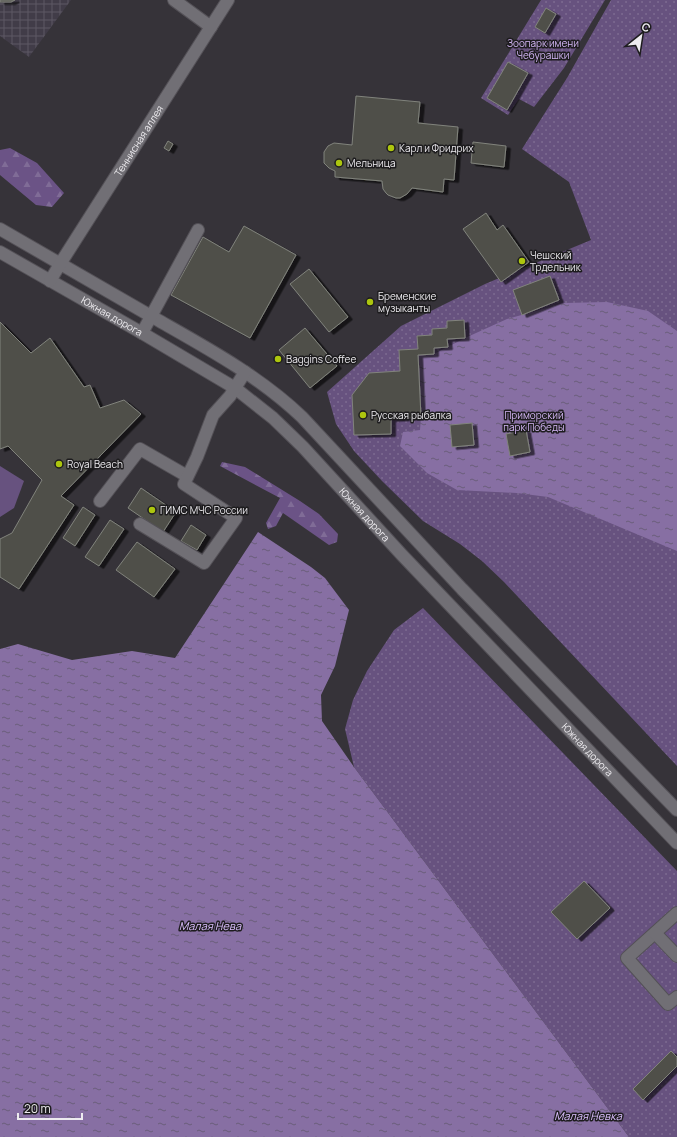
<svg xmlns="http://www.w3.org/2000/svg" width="677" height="1137" viewBox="0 0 677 1137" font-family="Manrope,sans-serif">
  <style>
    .industrial { fill: url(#industrial-grid) }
    .grass { fill: #67527f }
    .forest { fill: url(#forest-firs) }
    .park { fill: url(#park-dots) }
    .water { fill: url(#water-ripples) }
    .building { fill: #4f504a; stroke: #81837c; filter: url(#shadow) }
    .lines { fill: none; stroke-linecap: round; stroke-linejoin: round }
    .minor-casing { stroke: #545157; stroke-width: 14 }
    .minor { stroke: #716f75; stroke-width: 12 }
    .poi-dot { fill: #adc60e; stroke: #1d1c1e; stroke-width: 1.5 }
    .labels { text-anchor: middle; stroke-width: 3; stroke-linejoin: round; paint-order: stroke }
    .park-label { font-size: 10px; fill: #d4b7f6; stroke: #1d1c1e }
    .street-label { font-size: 10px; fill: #edebef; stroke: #1d1c1e }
    .poi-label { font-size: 10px; fill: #edebef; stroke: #1d1c1e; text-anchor: start }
    .water-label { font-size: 11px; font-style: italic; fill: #dbbefd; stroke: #1d1c1e }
  </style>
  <defs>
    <pattern id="industrial-grid" width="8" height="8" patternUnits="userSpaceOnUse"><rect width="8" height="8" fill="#413c48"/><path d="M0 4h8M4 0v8" fill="none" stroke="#5d5863"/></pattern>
    <pattern id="forest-firs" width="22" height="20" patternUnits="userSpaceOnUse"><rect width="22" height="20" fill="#6b5386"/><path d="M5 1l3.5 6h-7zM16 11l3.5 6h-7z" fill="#806c97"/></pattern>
    <pattern id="park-dots" width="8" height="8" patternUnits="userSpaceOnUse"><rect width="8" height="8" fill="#67527f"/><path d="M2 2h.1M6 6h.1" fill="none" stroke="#7d6b91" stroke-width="1.8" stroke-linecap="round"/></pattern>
    <pattern id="water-ripples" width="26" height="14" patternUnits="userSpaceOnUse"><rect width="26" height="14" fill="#876fa3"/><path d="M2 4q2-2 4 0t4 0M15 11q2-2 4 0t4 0" fill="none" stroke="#6a5d7a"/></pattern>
    <filter id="shadow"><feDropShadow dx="4.5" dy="2.5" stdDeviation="0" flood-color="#0009"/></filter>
  </defs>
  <rect width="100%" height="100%" fill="#363339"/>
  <path class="industrial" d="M0,0H71L29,57L0,36Z"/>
  <path class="grass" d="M0,466L24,481L14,508L0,517Z"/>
  <path class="forest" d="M10,148L37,163L64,193L52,207L36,205L0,175V150Z
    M222,462L245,467L300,501L319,514L338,534L337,542L329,545L283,513L276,526L268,529L266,523L280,498L220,466Z"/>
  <path class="park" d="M541,0H605L564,68L534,107L519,99L508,115L481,98Z
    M611,0H677V766L504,582L482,561L460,544L423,521L382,481L354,451L336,424L327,392L401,326L485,284L591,240L569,182L522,149L567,78Z
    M423,608L677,871V1137H629L354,767L345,729L353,700L367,671L394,630Z"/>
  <path class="water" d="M607,302L648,311L677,331V551L548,497L517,493L457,490L427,473L400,446L403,432L420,430L421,417L418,355L434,354L465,338L507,319L565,303Z
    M258,532L311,567L325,578L349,610L335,666L321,695L322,721L354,767L629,1137H0V649L18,644L72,660L132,651L175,658Z"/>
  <path class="building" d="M0,0H15L11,2H0Z
    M546,8L556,14L545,33L535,27Z
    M508,62L528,73L507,110L487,98Z
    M356,96L420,102L418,123L458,127L454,180L444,179L443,192L412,188L407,194L400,198H396L388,195L386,193L383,189L382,181L335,177V171L329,168L324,163V152L328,146L334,143L352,145Z
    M168,141L173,144L169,151L164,148Z
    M473,142L506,146L504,167L471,163Z
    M486,213L497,230L503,225L529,262L501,282L463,229Z
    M244,226L296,255L250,338L171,295L203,237L229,252Z
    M309,269L348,317L329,332L290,284Z
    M550,276L559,300L522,315L513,290Z
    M464,320L465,338L447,339L448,347L434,348V354L418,355L421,417L391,419V434L354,435L352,395L369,373L400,371L399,350L418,349L417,336L432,335V329L447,328V321Z
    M0,322L31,353L50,338L84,387L90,385L100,408L124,400L141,414L61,496L74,505L19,589L0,577V539L12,533L42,480L8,446L0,449Z
    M305,328L337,366L310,388L279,350Z
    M472,423L474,445L452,447L450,425Z
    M526,430L530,452L510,456L506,434Z
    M141,488L176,512L163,532L128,508Z
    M83,507L95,515L75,546L63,538Z
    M110,520L124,529L99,566L85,557Z
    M191,525L206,535L197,550L181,541Z
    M137,542L175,569L154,597L116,570Z
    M584,881L610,908L577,939L551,912Z
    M671,1051L677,1057V1066L643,1100L633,1089Z"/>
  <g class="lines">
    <g class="minor-casing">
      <g id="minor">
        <path d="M174,0L211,27"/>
        <path d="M0,229C52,259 104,289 156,319C207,348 259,376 302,417L462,589L677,810"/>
        <path id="s1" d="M0,252L142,333L235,388L273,418L303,447L402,555L677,843"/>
        <path id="s2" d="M50,281L60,264L228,0"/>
        <path d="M142,333L198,230"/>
        <path d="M100,501L140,449L187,476"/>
        <path d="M140,524L204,563L236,518L184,484L197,457L213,415L230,396L245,372"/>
        <path d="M677,913L627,958L668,1004L677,997"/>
        <path d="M655,933L677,956"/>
      </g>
    </g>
    <use href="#minor" class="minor"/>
  </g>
  <g class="poi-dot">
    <circle cx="391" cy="148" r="4"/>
    <circle cx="339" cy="163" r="4"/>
    <circle cx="522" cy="261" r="4"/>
    <circle cx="370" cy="302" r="4"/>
    <circle cx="278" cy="359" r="4"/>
    <circle cx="363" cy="415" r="4"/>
    <circle cx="59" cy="464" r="4"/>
    <circle cx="152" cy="510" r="4"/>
  </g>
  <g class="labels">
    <g class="park-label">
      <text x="543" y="47">Зоопарк имени<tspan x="543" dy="12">Чебурашки</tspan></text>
      <text x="534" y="419">Приморский<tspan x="534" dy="12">парк Победы</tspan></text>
    </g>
    <g class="street-label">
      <text dy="4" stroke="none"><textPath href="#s2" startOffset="166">Теннисная аллея</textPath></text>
      <text dy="4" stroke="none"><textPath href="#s1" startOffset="129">Южная дорога</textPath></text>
      <text dy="4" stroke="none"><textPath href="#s1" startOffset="453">Южная дорога</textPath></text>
      <text dy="4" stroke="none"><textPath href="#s1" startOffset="777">Южная дорога</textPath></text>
    </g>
    <g class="poi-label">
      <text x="399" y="152">Карл и Фридрих</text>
      <text x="347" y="167">Мельница</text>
      <text x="530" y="259">Чешский<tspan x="530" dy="12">Трдельник</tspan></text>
      <text x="378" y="300">Бременские<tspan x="378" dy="12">музыканты</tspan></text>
      <text x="286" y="363">Baggins Coffee</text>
      <text x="371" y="419">Русская рыбалка</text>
      <text x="67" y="468">Royal Beach</text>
      <text x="160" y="514">ГИМС МЧС России</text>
    </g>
    <g class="water-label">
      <text x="210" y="930">Малая Нева</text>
      <text x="588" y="1120">Малая Невка</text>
    </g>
  </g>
  <g transform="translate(641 36) rotate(30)" stroke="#1d1c1e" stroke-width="3" paint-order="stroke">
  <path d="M0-3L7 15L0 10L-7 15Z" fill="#edebef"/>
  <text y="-6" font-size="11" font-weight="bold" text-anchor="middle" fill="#edebef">С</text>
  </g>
  <path d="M18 1113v6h64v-6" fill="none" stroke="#edebef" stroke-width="2"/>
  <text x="24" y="1113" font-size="12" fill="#edebef" stroke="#1d1c1e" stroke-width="3" paint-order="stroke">20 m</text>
</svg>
